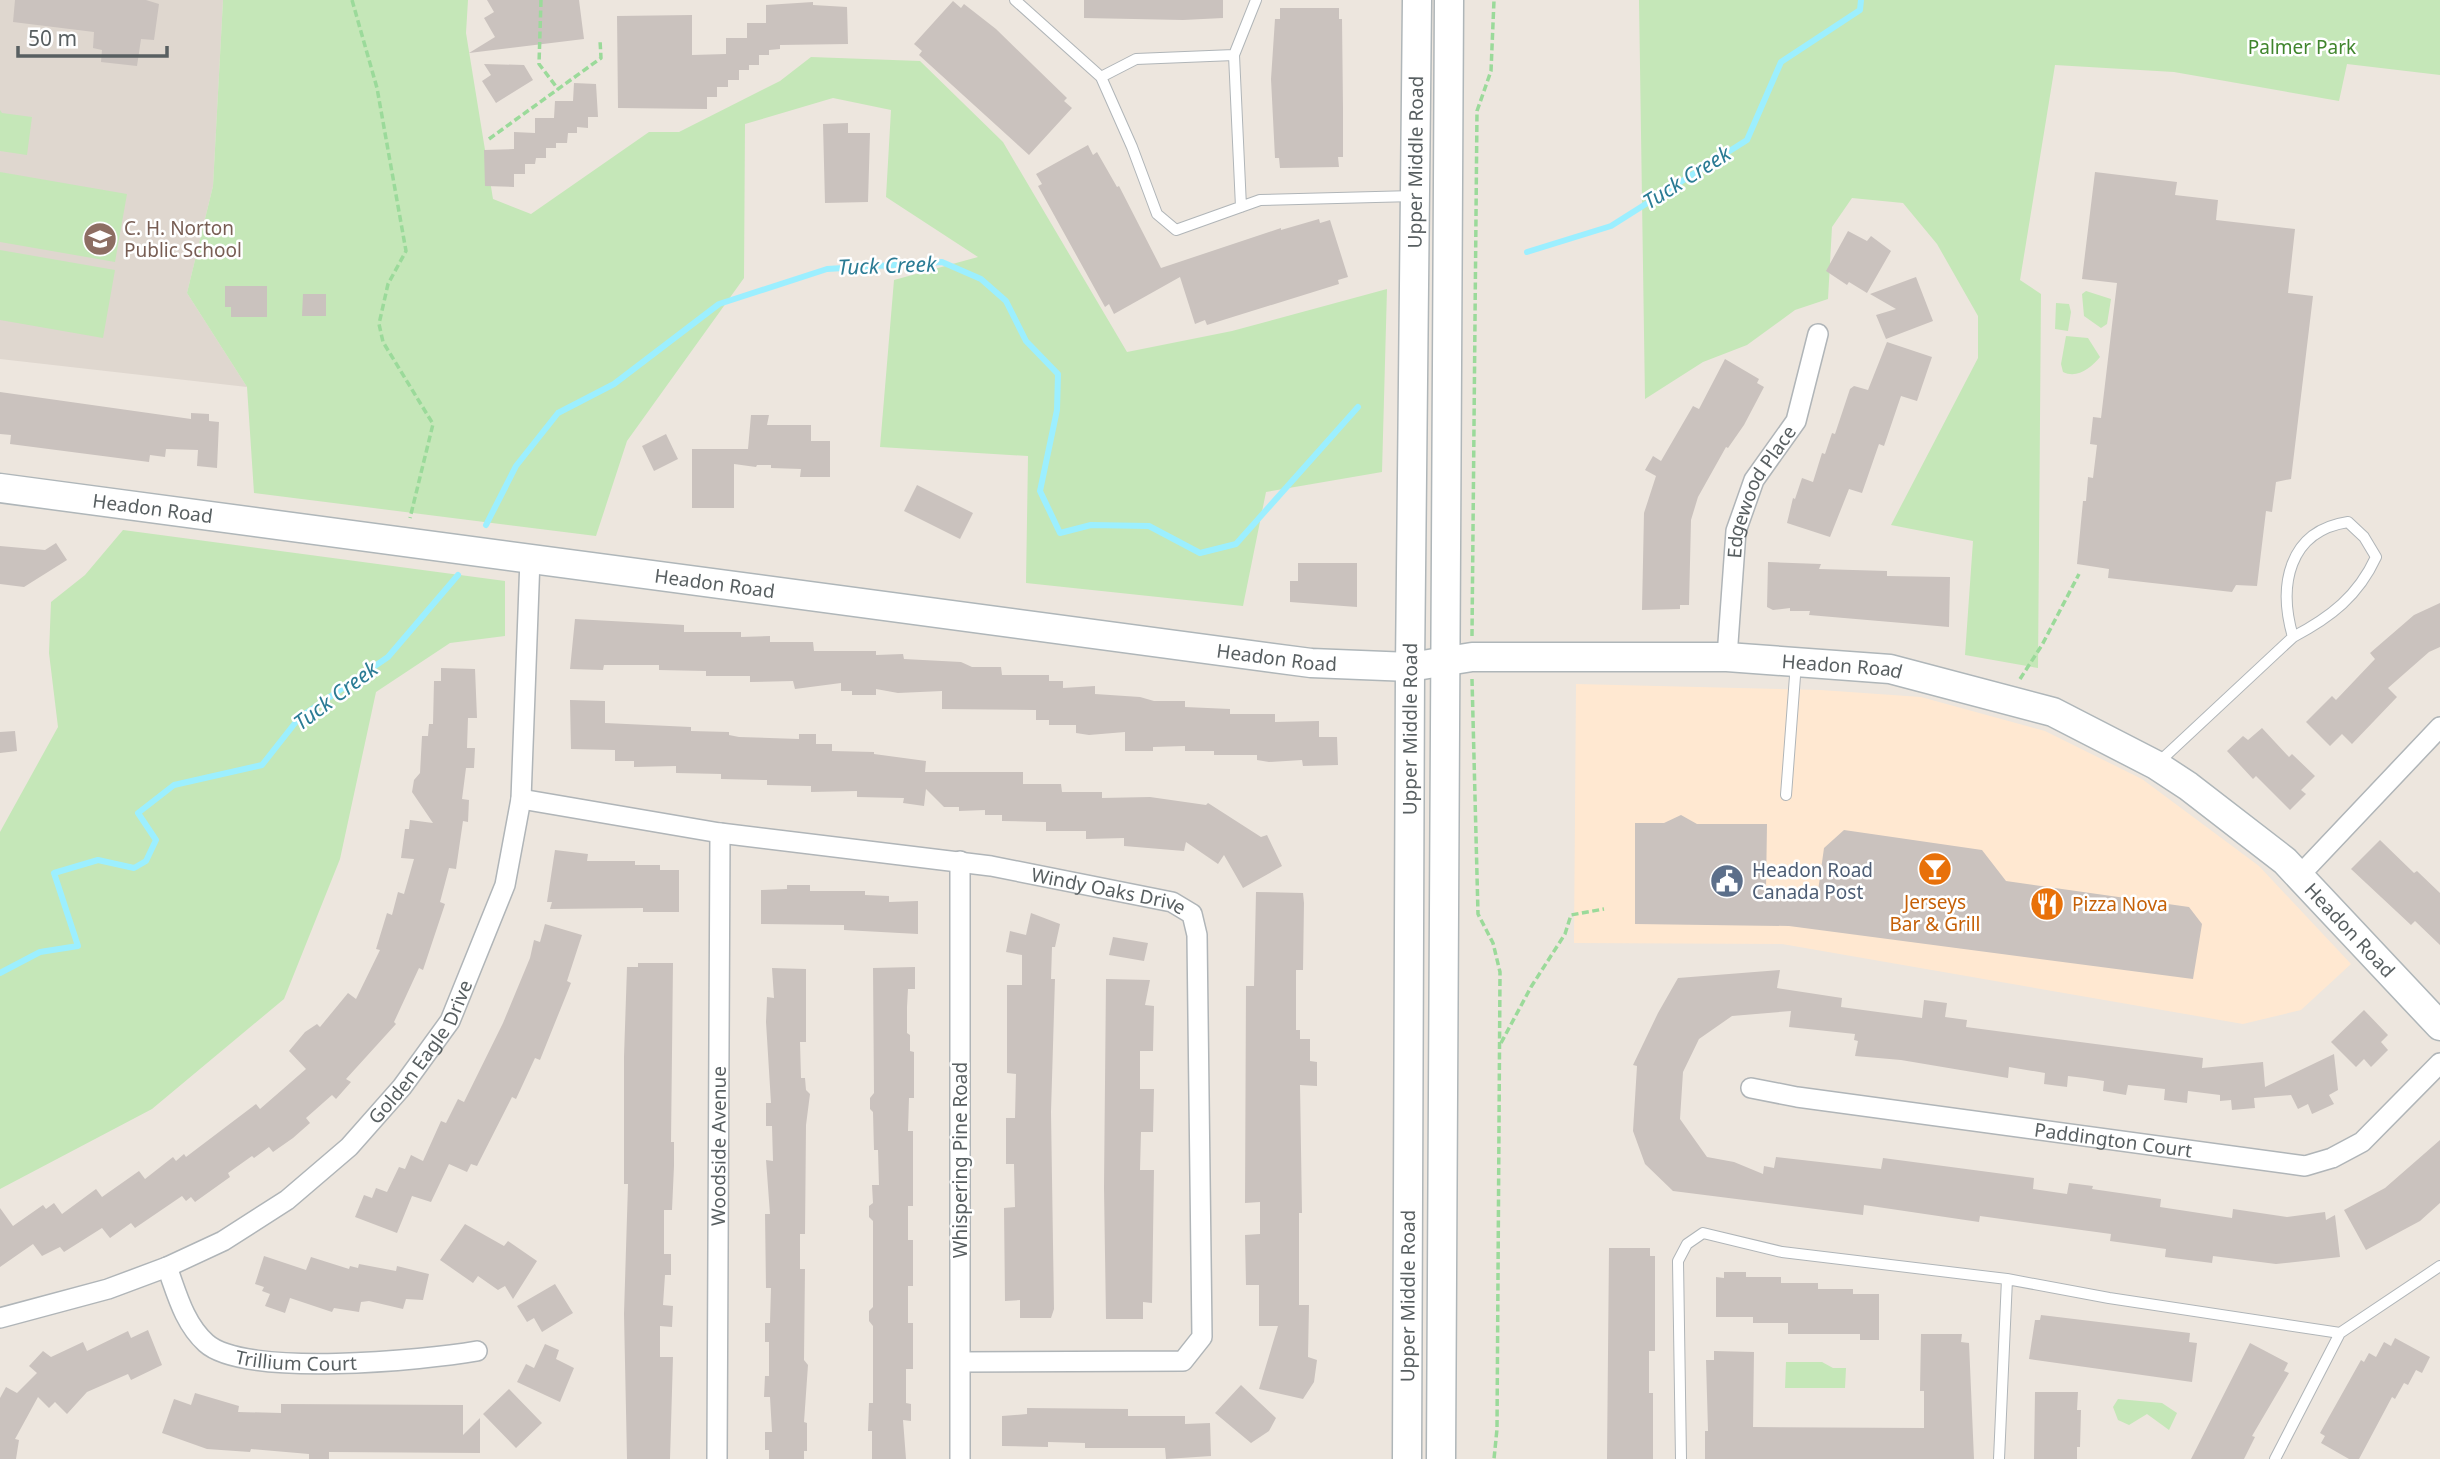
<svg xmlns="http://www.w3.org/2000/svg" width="2440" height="1459" viewBox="0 0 2440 1459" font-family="'Noto Sans',sans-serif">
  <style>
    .commercial { fill: #ffe8d1 }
    .education { fill: #dfd7cf }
    .green { fill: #c5e7b8 }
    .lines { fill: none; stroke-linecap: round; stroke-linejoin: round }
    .stream { stroke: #9cefff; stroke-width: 6 }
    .building { fill: #cac2be }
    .lane-casing { stroke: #b0b5b8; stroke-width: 12 }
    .street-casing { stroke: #b0b5b8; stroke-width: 22 }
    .secondary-casing { stroke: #afb6b9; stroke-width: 31 }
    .path { stroke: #9bda9a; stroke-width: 3.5; stroke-dasharray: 7 3.5; stroke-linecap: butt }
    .lane { stroke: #fff; stroke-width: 10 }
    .street { stroke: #fff; stroke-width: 19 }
    .secondary { stroke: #fff; stroke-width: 28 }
    .labels { text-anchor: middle; stroke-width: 5; stroke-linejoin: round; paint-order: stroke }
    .park-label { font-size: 19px; fill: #40852d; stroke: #fff }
    .street-label { font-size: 19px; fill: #585f61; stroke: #fff }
    .education-label { font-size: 19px; fill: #785e54; stroke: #fff; text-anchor: start }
    .service-label { font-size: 19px; fill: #4e5e75; stroke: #fff; text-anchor: start }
    .food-label { font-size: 19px; fill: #c56008; stroke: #fff }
    .water-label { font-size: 21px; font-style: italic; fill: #2a7b94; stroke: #fff }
  </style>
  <rect width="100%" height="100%" fill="#ede6de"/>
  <path class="commercial" d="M1576,684L1821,690L1921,697L2045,731L2142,779L2259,866L2351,964L2301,1010L2243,1024L1782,944L1574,943Z"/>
  <path class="education" d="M0,0H223L213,186L187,293L247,387L0,359Z"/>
  <path class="green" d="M223,0H468L466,33L493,199L531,214L649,132H679L780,81L811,57L920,61L1003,142L1127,352L1232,331L1387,289L1382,472L1266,492L1243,606L1026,583L1028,456L880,447L894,280L978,257L886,197L891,110L833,98L745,124L744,278L627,441L596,536L254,493L247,387L187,293L213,186Z
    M1639,0H2440V75L2347,64L2339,101L2174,72L2055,65L2020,280L2041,294L2038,668L1965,655L1973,541L1891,525L1978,358V316L1937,244L1903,203L1852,198L1832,227L1828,299L1795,310L1747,345L1703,362L1645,399Z
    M0,110L2,113L32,117L27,155L0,151Z
    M0,172L127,194L115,262L0,242Z
    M0,250L115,270L103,338L0,320Z
    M2086,291L2111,299L2107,324L2101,328L2084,316L2082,294Z
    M2056,303L2069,304L2071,312L2068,331L2055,329Z
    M2066,336L2088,338L2100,357C2091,368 2077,379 2063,372L2061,364Z
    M123,530L505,581V636L450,643L376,692L340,859L284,999L152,1109L0,1189V832L58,727L49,653L51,602L85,575Z
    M1786,1362H1822L1833,1368H1846L1845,1388H1785Z
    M2118,1399L2162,1403L2177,1413L2169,1430L2147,1414L2129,1425L2118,1420L2113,1407Z"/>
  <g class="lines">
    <path class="stream" d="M1527,252L1611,226L1747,140L1781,62L1860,10L1861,0
      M486,525L516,466L558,413L614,384L719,304L827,269L942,262L981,279L1006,301L1026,341L1058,374L1057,410L1040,491L1060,533L1091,525L1149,526L1200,553L1236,544L1358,407
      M0,973L40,952L78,946L54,873L98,860L134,868L146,861L156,840L138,813L174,785L262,765L299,718L388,657L458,575"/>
  </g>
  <path class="building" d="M15,0H146L159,4L154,40L141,39L137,66L101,62L102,50L93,48L94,32L13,22Z
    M487,0H579L584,39L469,53L495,37L484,18L494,12Z
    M1084,0H1223V18L1183,20L1084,18Z
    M953,1L961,8L964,4L996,29L1067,98L1064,101L1072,108L1029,155L919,55L922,51L914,44Z
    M813,2V5L847,7L848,44L780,45V49L769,50V55H759V65H749V70H739V80H728V87H717V97H707V109L618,108L617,16L692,15V55L726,54V38H747V23H766V5Z
    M1280,8H1339V19H1342L1343,109V157H1338L1339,167L1280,168L1279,158H1275L1271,79L1275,19H1280Z
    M484,64L524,65L533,80L496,103L482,81L491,75Z
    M574,83L596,84L598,117H588V128L577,127V133H568L567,143H556V148H546V158H536L535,164H525V174H514V187L485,186L484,150L514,149V132L535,133V118H554L555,101H573Z
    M848,123V133H870L868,202L825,203L823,124Z
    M1088,145L1093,155L1097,152L1117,187L1119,186L1161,268L1281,228V230L1319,219L1320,223L1330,220L1348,277L1338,280L1339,284L1207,325L1205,320L1195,324L1180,277L1114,314L1109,304L1105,307L1038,186L1042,184L1036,174Z
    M2095,172L2177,182L2175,195L2218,200L2216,220L2295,229L2288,293L2313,296L2291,479L2276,482L2272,512L2266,511L2257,586L2236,585L2232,592L2108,578L2109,569L2077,564L2083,501H2086L2088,477L2093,478L2097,445L2090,444L2093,417L2101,418L2117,283L2082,279Z
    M1848,231L1867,241L1871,236L1891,251L1867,293L1849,282L1847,285L1826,271Z
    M1916,277L1933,321L1886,339L1876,315L1896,309L1870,294Z
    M225,286H267V317H231V307H225Z
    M303,294H326V316H302Z
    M1887,342L1932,357L1917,401L1901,396L1884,446L1879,444L1862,493L1849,489L1830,537L1787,523L1793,498L1795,499L1802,478L1813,482L1822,453L1825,454L1832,433L1835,434L1850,389L1854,386L1868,390Z
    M1725,359L1759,379L1757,383L1764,387L1744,425L1728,448L1726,447L1698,497L1691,520L1689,605H1680V609L1642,610L1644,513L1656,476L1645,470L1653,456L1661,461L1693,406L1699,409Z
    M0,392L191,419V413L209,414V421L219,422L217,468L197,466L198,450L166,449L165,457L150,455L149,462L10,444L11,435L0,434Z
    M751,415H769L767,425H811V441H830V477H800L801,469L771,468V465H757L756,467L734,464V508H692V449H748Z
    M666,434L678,459L654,471L642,446Z
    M917,485L973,513L960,539L904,511Z
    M56,543L67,560L24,587L0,584V546L45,550Z
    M1768,562L1821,564L1819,569L1887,571V576L1950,577L1949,627L1809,615L1810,611H1790V608L1773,610L1767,607Z
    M1298,563H1357V607L1290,602V581H1298Z
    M2440,603V647L2429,652L2388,688L2397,697L2352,744L2342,734L2330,746L2306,722L2332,696L2336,700L2375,659L2370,653L2414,615Z
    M575,619L684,625V632H741V637L770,636V642H813L814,651H876V655L903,654L904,659L961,662L972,667H1001L1002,675H1049V681H1063V688L1095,686V694L1140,697L1154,701H1185V707L1230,709V714H1275V722L1319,721V737H1337L1338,765L1303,766L1302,760L1269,762L1257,760V755H1214V751H1185V746L1153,747V751H1125V732L1089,735L1076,733V725H1049V720H1036V710L942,709V691L898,693L876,689V695H852V691H841V683L795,689L793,681L750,682V676H706V671L659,670V665H604L603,670L570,669Z
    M441,668L475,669L477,718H468L467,748H475L474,768H466L462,799L469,800L468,822L463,821L456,869L449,868L440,902L445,904L423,970L419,968L394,1022L396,1024L346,1079L351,1082L336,1099L332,1095L306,1118L310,1123L293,1138L273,1152L269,1147L254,1158L252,1156L228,1173L230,1177L195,1202L191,1197L186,1201L182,1196L135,1228L131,1223L110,1238L102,1228L64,1252L60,1247L42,1256L33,1244L0,1267V1208L13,1226L43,1205L46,1209L54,1203L62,1214L96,1189L102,1197L139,1171L145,1179L173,1157L176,1161L184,1154L186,1157L256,1104L260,1109L306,1069L289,1051L305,1032L317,1024L320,1027L348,993L356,999L380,950L376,949L387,913L392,915L398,892L404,894L414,859L401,858L405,829H409L410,820L433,823L412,792L414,780L420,773L422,736H428L429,724H433L434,681H441Z
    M570,700L605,701V723L691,727V731L729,732V735L739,737L799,739V734H816V744H832V751L874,752V754L926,761L925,772H1023V784H1061L1062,792H1102V798L1150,797L1206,805L1208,803L1261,837L1267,835L1282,866L1243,888L1224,855L1218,864L1186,842L1184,851L1124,846V838L1086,839V831H1046V822L1002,821V815H985V810L959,811V807H944L926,789L924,806L903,803L904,798L857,797V791L811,792V786L767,785V780L721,779V774L676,773V766L634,767V761H615V750L571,749Z
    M2262,728L2289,757L2292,754L2315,776L2301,790L2306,794L2290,810L2256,776L2253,779L2227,751L2243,736L2248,740Z
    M15,731L17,751L0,753V732Z
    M1681,815L1697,824H1767L1766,889L1818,891L1824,848L1844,830L1982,850L2006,881L2189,907L2202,924L2193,979L1789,926L1635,924V823H1664Z
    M2380,840L2414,873L2417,871L2440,893V945L2415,921L2411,925L2351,869Z
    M555,850L588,854L587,861H635V865H660V870H679V912H643V908L550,909L552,902H547Z
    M787,885H810V891H865V895L889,896V902L918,901V934L844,930V925L761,924V890L787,889Z
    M1256,892L1303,893L1304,903L1303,970H1296V1030H1300V1039H1310V1061L1317,1062V1086L1300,1085L1302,1213H1299V1305H1309L1308,1357L1317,1360L1314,1382L1303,1399L1259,1389L1278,1326H1259V1285H1246L1245,1235L1260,1234V1202L1245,1203L1246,986H1254Z
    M1031,913L1060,924L1055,947H1052L1051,979H1055L1051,1112L1054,1309L1051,1318H1020V1300L1005,1301L1004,1208L1015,1207L1014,1164H1006V1118H1015L1016,1074L1007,1073V985H1022V955L1006,952L1010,931L1026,935Z
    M545,924L582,935L567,981L571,983L540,1060L535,1058L516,1099L512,1097L477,1166L471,1164L467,1172L449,1164L431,1202L412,1196L397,1233L355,1217L364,1195L372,1198L376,1188L387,1192L399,1167L405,1169L411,1155L423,1161L441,1121L446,1123L458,1099L464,1102L503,1023L530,958L534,940L540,942Z
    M1113,937L1148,943L1144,961L1109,955Z
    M638,963H673L671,1142H674V1166L672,1210H664V1254H671V1275H665L663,1305L673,1306L672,1327L660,1326V1357H673L670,1459H627L624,1314L628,1184H624V1057L627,967H638Z
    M915,967V989H908L907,1007V1033L910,1035V1051L914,1052V1098H909L908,1131H913V1206H908V1240H913V1286H908V1323H913V1369H906V1403L911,1404V1421L903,1420L906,1459H872V1431H868L869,1403H873V1326L869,1321V1311L873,1307V1221L869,1217V1206L873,1203L872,1185H879L878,1150H874L873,1112L870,1109V1098L874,1093L873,968Z
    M772,968L806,969V1042H800L801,1078H805L806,1090L810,1094L806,1125L805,1234H800V1269H805L804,1360L808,1365L804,1422L807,1423V1451H804V1459H769V1450H765V1432H772L770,1397H764L765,1376H769V1342H765V1323H770L771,1288H766L765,1214H770L766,1160L773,1161L772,1126H766V1103H771L766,1022L767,997L774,998Z
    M1780,970L1777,988L1842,998L1841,1007L1922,1018L1924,1000L1947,1003L1945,1017L1967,1020L1966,1027L2203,1058L2202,1068L2263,1062L2265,1087L2334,1054L2338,1090L2329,1095L2334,1104L2312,1114L2308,1104L2298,1109L2291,1095L2254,1098L2255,1108L2232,1110L2231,1100L2220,1101V1095L2188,1091L2187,1103L2164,1100L2165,1089L2128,1085L2126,1095L2103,1091L2104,1081L2085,1078L2068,1076L2067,1087L2044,1084L2045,1073L2009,1067L2008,1078L1901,1060L1855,1056L1858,1041L1854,1040L1855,1034L1789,1027L1791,1011L1732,1016L1699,1039L1683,1072L1680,1119L1707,1157L1734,1162L1763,1174L1764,1166L1774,1168L1776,1157L1881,1169L1883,1158L2034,1178L2033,1189L2067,1194L2069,1183L2093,1186L2092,1189L2161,1199L2160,1207L2232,1218L2233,1209L2287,1217L2325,1212L2326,1220L2335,1215L2340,1257L2276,1264L2213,1256L2212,1263L2165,1257L2166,1249L2110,1241L2111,1234L1980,1216L1979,1222L1864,1205L1863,1215L1673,1191L1645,1164L1633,1131L1637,1066L1633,1065L1658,1013L1678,978Z
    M1106,979L1150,980L1145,1005L1154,1006L1153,1051H1140V1089H1154L1153,1132H1141L1140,1170H1154L1152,1303L1143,1302V1319H1106L1104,1188Z
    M2364,1010L2388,1035L2381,1042L2388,1050L2371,1067L2364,1059L2356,1067L2331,1042Z
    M2440,1140V1203L2420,1221L2366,1250L2344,1210L2385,1188Z
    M465,1224L504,1246L508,1241L537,1261L513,1299L505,1286L498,1290L478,1276L473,1283L440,1260Z
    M1609,1248H1650V1256H1655V1351H1649V1393H1653V1459H1607Z
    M264,1256L306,1270L311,1257L349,1269L350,1266L358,1268L359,1264L396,1271L397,1266L429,1274L423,1300L406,1299L403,1309L369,1301L361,1302L359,1312L334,1308L332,1312L290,1298L285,1313L265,1306L270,1294L262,1291L264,1287L255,1284Z
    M1724,1272H1746V1277H1781V1283H1818V1289H1853V1294H1879V1340H1860V1334H1788V1323H1753V1317H1716V1277L1724,1278Z
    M555,1284L573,1313L542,1332L534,1318L527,1322L517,1306Z
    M2041,1315L2190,1333L2189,1342L2197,1343L2192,1382L2029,1359L2035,1320H2040Z
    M148,1330L162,1365L131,1380L128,1374L87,1392L67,1414L55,1402L49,1408L38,1397L15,1439L19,1440L16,1459H0V1398L6,1387L17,1393L37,1373L29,1366L43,1351L51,1357L83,1342L87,1351L128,1331L131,1338Z
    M1921,1334H1962L1961,1342L1969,1343L1974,1459H1705V1431H1708L1706,1360H1714V1351L1754,1352L1753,1427L1924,1428V1391H1920Z
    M2395,1338L2430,1357L2422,1373L2416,1370L2408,1385L2404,1383L2395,1399L2392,1397L2359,1459H2349L2321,1443L2325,1436L2320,1433L2361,1360L2364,1362L2369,1353L2376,1357L2384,1342L2391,1346Z
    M2250,1343L2288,1363L2284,1371L2289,1373L2252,1436L2255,1437L2244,1459H2191Z
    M545,1344L559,1350L556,1359L574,1368L560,1402L517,1382L526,1364L534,1368Z
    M1241,1385L1276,1418L1269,1431L1251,1443L1215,1413Z
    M509,1389L542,1423L516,1448L483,1414Z
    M2035,1392H2078L2077,1410H2081L2080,1447H2077V1459H2034Z
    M195,1393L239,1406L238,1412L281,1413V1404L463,1405V1435L480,1418V1453L329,1452V1459H309V1454L251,1449L250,1452L207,1449L162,1433L174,1399L191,1405Z
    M1027,1408L1128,1409V1416H1185V1424L1210,1423L1211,1456L1166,1459L1165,1448H1085V1443L1048,1442V1447L1002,1446V1416L1027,1414Z"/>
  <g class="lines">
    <g class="lane-casing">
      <path id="lane" d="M1015,0L1101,77L1132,147L1157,214L1176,230L1260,200L1414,196
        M1234,55L1256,0
        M1101,77L1136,59L1234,55L1241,207
        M2159,762L2293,637C2331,617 2358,596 2376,557L2364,537L2348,522C2288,531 2278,586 2293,637
        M1786,795L1796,663
        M1681,1459L1678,1261L1687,1244L1703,1233L1782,1252L2007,1279L2109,1298L2340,1333L2440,1266
        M1999,1459L2007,1279
        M2275,1459L2340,1333"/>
    </g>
    <g class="street-casing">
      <g id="street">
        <path id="s1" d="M1727,657L1736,531L1754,480L1796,421L1818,334"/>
        <path id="s2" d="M521,799L720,833L991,866L1172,902L1192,914L1197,935L1202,1337L1183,1361L961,1362"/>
        <path d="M960,861V1459"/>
        <path d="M2299,876L2440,727"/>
        <path id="s3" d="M1751,1088L1797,1097L2305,1166L2332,1158L2362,1142L2440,1063"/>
        <path id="s4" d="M167,1267C177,1294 184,1323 206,1343C244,1378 426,1360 477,1351"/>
        <path id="s5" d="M0,1318L108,1289L167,1267L223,1241L287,1200L349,1147L402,1087L450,1021L505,885L521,799L530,559"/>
        <path id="s6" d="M717,1459L720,833"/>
      </g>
    </g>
    <g class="secondary-casing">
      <g id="secondary">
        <path id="s7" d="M0,488L1311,663L1410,667L1472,657H1727L1890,669L2053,712L2156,765L2188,786L2285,861L2440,1026"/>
        <path id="s8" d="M1407,1459L1410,667L1417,0"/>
        <path d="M1441,1459L1449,0"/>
      </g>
    </g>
    <path class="path" d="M352,0L377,88L406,251L388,284L379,324L383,342L433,424L410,518
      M541,0L539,64L558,89
      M489,139L601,58L600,40
      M1472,636L1477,111L1491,71L1494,0
      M1472,679L1478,914L1493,943L1500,972L1497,1429L1494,1459
      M2020,679L2042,645L2079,574
      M1501,1043L1531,987L1565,934L1571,915L1604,909"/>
    <use href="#lane" class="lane"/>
    <use href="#street" class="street"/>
    <use href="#secondary" class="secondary"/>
  </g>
  <defs>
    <g id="school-disc" transform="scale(1.75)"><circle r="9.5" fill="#8d6e63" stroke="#fff"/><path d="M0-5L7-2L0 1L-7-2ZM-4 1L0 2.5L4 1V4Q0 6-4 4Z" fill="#fff"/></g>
    <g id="bar-disc" transform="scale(1.75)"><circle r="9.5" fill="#e8710a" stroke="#fff"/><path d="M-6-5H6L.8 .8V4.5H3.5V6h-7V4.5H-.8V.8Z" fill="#fff"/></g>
    <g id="civic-disc" transform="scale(1.75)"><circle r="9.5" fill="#5c6f8a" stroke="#fff"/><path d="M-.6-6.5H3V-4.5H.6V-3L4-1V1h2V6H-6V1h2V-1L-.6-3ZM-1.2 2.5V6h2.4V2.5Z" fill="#fff"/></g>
    <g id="restaurant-disc" transform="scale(1.75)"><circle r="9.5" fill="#e8710a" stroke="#fff"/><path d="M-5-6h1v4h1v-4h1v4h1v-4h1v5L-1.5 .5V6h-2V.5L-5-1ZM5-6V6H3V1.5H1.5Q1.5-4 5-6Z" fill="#fff"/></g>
  </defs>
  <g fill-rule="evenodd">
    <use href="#school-disc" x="100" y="239"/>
    <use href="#bar-disc" x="1935" y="869"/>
    <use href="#civic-disc" x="1727" y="881"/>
    <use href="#restaurant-disc" x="2047" y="904"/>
  </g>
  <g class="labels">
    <g class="park-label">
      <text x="2302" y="54">Palmer Park</text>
    </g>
    <g class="street-label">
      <text dy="7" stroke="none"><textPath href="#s8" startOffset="1297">Upper Middle Road</textPath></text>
      <text dy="7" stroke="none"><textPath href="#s1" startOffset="172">Edgewood Place</textPath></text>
      <text dy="7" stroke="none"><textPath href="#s7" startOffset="154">Headon Road</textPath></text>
      <text dy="7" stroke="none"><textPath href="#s7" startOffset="721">Headon Road</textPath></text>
      <text dy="7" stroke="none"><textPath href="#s7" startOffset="1288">Headon Road</textPath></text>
      <text dy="7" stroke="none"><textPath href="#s7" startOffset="1855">Headon Road</textPath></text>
      <text dy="7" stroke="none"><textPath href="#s8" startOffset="730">Upper Middle Road</textPath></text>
      <text dy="7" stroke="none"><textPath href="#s2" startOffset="595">Windy Oaks Drive</textPath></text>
      <text dy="7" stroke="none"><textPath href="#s7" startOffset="2443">Headon Road</textPath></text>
      <text dy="7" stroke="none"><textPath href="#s5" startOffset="514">Golden Eagle Drive</textPath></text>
      <text dy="7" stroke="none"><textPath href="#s3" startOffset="366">Paddington Court</textPath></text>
      <text dy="7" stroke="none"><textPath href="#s6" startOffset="313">Woodside Avenue</textPath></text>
      <text transform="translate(960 1160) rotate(-90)" y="7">Whispering Pine Road</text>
      <text dy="7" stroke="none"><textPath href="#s8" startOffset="163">Upper Middle Road</textPath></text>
      <text dy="7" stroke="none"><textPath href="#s4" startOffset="180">Trillium Court</textPath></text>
    </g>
    <g class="education-label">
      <text x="124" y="235">C. H. Norton<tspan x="124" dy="22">Public School</tspan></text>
    </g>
    <g class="service-label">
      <text x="1752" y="877">Headon Road<tspan x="1752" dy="22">Canada Post</tspan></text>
    </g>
    <g class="food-label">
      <text x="1935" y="909">Jerseys<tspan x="1935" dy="22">Bar &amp; Grill</tspan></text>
      <text x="2072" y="911" text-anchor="start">Pizza Nova</text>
    </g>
    <g class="water-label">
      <text transform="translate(1687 178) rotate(-32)" y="7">Tuck Creek</text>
      <text transform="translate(887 266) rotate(-2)" y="7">Tuck Creek</text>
      <text transform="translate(336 696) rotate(-37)" y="7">Tuck Creek</text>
    </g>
  </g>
  <path d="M18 46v10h149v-10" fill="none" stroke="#585f61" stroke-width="3.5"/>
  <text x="28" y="46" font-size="21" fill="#585f61" stroke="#ffffff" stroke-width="5" paint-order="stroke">50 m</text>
</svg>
